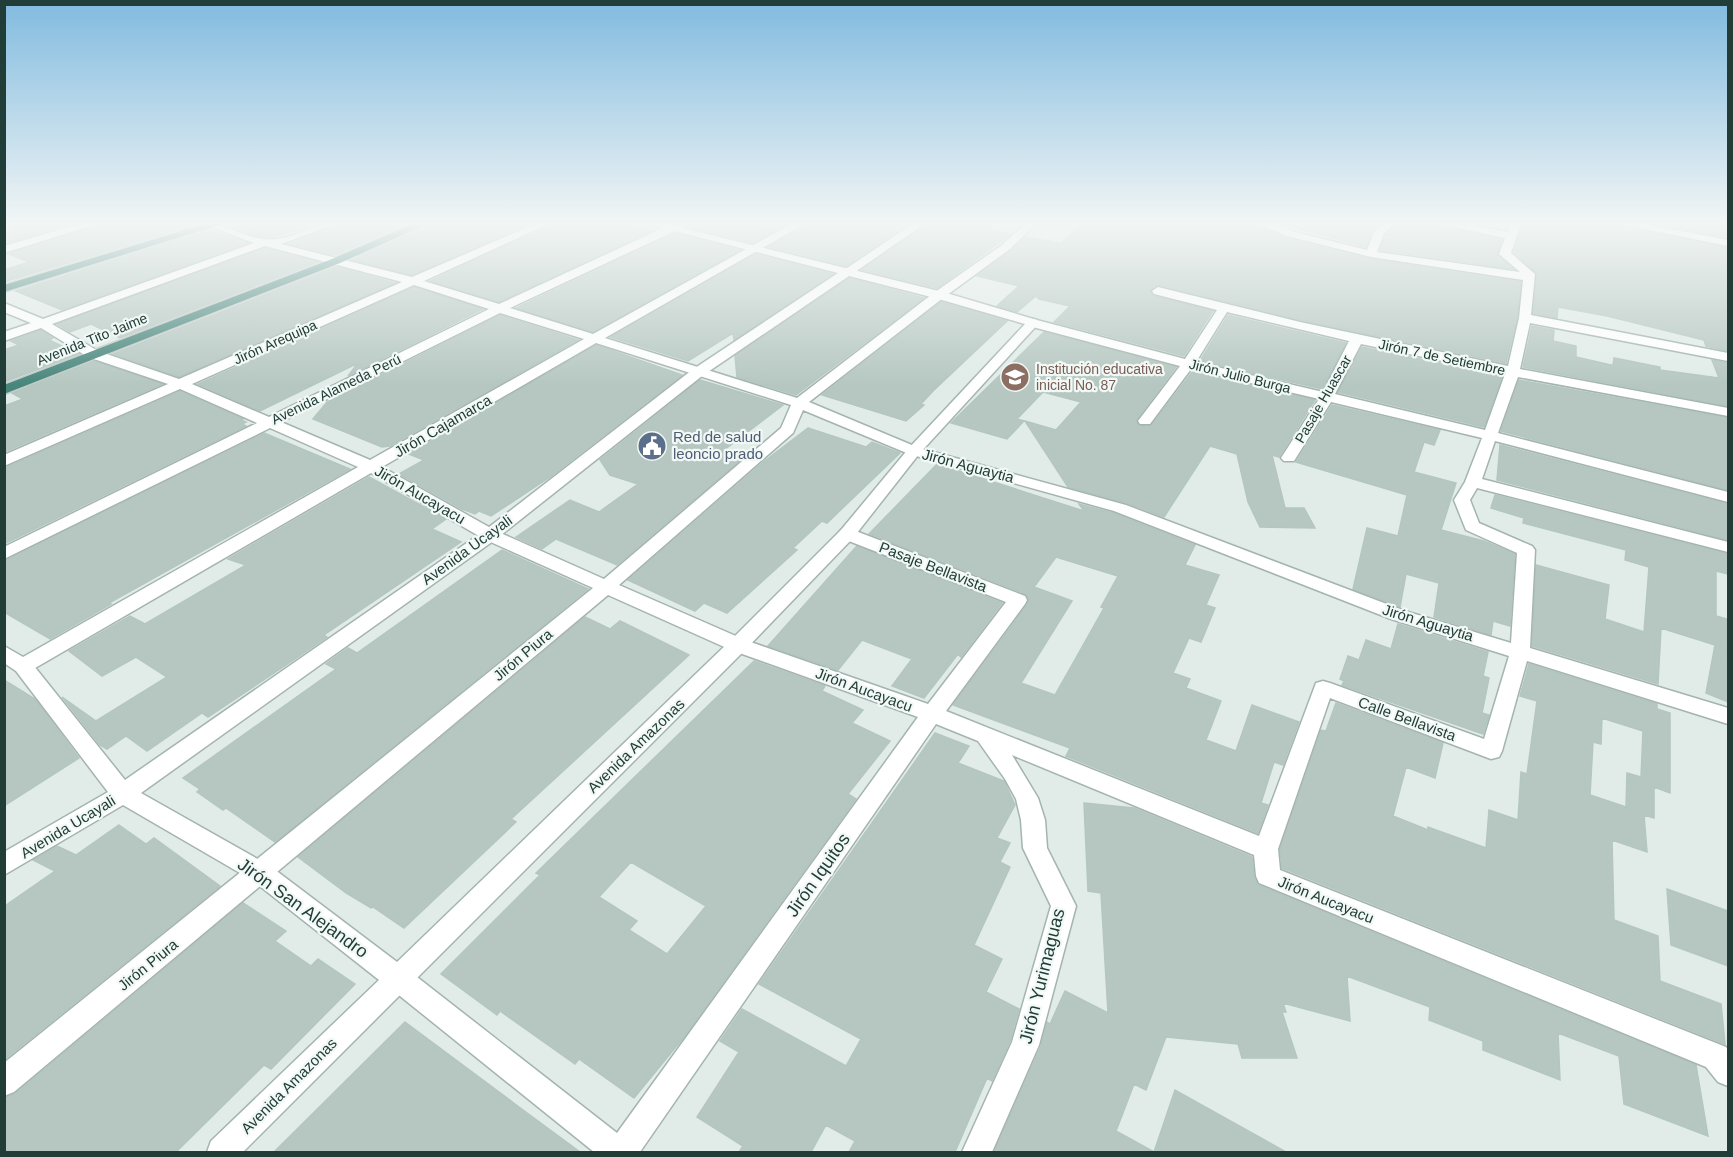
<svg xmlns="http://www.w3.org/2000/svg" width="1733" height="1157" viewBox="0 0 1733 1157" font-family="Arial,sans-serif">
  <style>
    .building { fill: #b6c7c1; stroke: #b3c6bf; stroke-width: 1.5; fill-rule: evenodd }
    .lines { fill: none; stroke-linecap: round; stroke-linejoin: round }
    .minor-casing { stroke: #a4b4af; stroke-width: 3 }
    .tertiary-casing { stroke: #a4b4af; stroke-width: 3 }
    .trunk-casing { stroke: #c1c9c7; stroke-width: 3 }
    .minor { fill: #fff; fill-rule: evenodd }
    .tertiary { fill: #fff; fill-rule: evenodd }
    .trunk { fill: #48867c; fill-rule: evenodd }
    .labels { text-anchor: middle; stroke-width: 4.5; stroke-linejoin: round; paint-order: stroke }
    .far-street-label { font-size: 14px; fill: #213d37; stroke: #f1f8f5 }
    .far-education-label { font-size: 14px; fill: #785e54; stroke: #f1f8f5; text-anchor: start }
    .street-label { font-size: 15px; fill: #213d37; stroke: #f1f8f5 }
    .service-label { font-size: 15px; fill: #4e5e75; stroke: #f1f8f5; text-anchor: start }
    .near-street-label { font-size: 18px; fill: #213d37; stroke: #f1f8f5 }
  </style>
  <rect width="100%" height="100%" fill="#e1ece8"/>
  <path class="building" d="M13,223H74L4,244V229Z
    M102,223H182L191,226L4,282V270L29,262L9,254Z
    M245,223H320L273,237L256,236L232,228Z
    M339,223H408L335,255L289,244Z
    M431,223H531L412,275L353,260Z
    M553,223H623L652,231L499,302L430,281Z
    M694,223H788L753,243L688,227Z
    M808,223H910L846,266L769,247Z
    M928,223H992L993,227L986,229L1011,234L937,288L862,270Z
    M1084,223H1253L1286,238L1370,259L1521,282L1517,318L1506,363L1300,320L1159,285L1150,291L1153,296L1213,311L1184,356L1054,322L1070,306L1039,299L1036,296L1017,312L997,306L1019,286L977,276L1011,251L1026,237L1061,243Z
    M1278,223H1380L1372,231L1366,247Z
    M1396,223H1432L1502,240L1497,255L1513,269L1380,250L1386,234Z
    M1523,223H1613L1728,248V351L1706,346L1704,340L1607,316L1558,307L1557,318L1533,313L1537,274L1514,252Z
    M1653,223H1709L1728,226V238Z
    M209,230L248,243L62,310L16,291Z
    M675,233L740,250L593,332L516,308Z
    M265,248L318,262L120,338L91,324L70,332L57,324Z
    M756,254L833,274L734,340L733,333L688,361L611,337Z
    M336,267L395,283L179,377L113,354Z
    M849,278L924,298L796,395L737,377L735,356Z
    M414,287L483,309L348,376L358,363L260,411L198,384Z
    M941,302L1007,321L933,391L921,404L924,405L906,421L822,395Z
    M500,315L578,340L390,446L382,447L313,419L327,402Z
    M1228,315L1346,343L1322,389L1200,361Z
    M1532,326L1554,330L1553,341L1576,346V357L1611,365H1613L1614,358L1660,367V370L1719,378L1712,360L1728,363V406L1523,367Z
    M41,330L53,338L49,340L79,354L4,382V350L19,345L11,341Z
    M1044,332L1176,367L1136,420L1140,426L1152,425L1192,372L1315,400L1279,457L1272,455L1285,508H1304L1315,528L1260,527L1248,502L1237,454L1210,446L1164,517L1127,503L1068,487L1025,421L1056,430L1081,402L1043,392L1017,419L1024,421L1007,439L951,423Z
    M596,345L682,375L550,477L491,516L479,511L475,514L462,509L399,474L424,460L409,454Z
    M1362,347L1502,376L1484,427L1338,392Z
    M94,361L162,384L4,452V406L23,399L12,393Z
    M700,380L783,405L724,450L744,457L617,565L556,539L542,549L516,537L570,500L599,512L638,484L610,475L600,460Z
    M1519,380L1728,418V490L1501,431Z
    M180,391L243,419L241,420L246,422L242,424L246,426L4,544V468Z
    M1332,405L1440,430L1434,445L1424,442L1414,472L1456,483L1441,530L1484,541L1515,554L1510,626L1493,621L1491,635L1434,617L1439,583L1406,574L1400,607L1353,589L1367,528L1398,536L1407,495L1296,462Z
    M808,428L866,447L872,442L900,453L827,523L822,521L793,548L797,550L727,613L704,603L695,611L628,580L762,463Z
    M264,433L350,469L109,603L111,604L50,639L4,612V561Z
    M1500,445L1728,504V540L1497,480Z
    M937,464L1084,511L1079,504L1113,513L1195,545L1185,565L1219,575L1206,605L1215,608L1201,642L1189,638L1173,673L1190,679L1186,688L1221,701L1206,740L1236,751L1252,705L1299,722L1283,765L1274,762L1261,803L1268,805L1258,833L1066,756L1070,748L953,705L1027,605L1029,599L1026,594L869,534ZM1056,557L1118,576L1101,607L1104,608L1055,695L1021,683L1072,601L1034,587Z
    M369,477L446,519L432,529L461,542L324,635L327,637L292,661L208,717L202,713L147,751L126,736L107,749L100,745L62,697L96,721L167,677L136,657L102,676L69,651L130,616L145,624L246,565L228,559Z
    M1495,495L1728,554V574L1716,571V616L1727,619L1728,702L1706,693L1715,645L1661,628L1658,684L1532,646L1536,565L1609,585L1605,619L1644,632L1649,567L1625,560L1626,550L1523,523L1524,518L1491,508Z
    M857,546L1002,603L961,657L958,654L924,698L892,686L912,659L862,640L838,670L768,646Z
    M502,550L588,589L275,842L226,808L223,810L197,792L200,789L183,778L336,669L326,664L348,648L357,653Z
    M585,617L610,629L620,621L689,655L511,819L516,822L404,928L373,907L371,908L346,893L298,857Z
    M1398,624L1488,652L1483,676L1489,678L1482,713L1489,715L1483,734L1342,685L1344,681L1340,679L1348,656L1359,660L1366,640L1391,649Z
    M754,661L825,686L822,691L863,710L852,723L890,741L848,794L856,799L684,1037L634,1098L579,1059L575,1064L500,1011L497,1015L441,974L540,875L536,873ZM631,862L706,906L667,954L629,930L637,921L599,897Z
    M1529,664L1657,704V709L1670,713V793L1654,787V818L1644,815L1647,852L1612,840L1614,920L1658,936L1660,981L1721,1004L1725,1044L1282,868L1280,849L1321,730L1326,731L1336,703L1443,743L1435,778L1406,767L1393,816L1428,830V827L1486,848L1489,810L1518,820L1521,772L1527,774L1537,701L1520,696ZM1602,718L1643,731L1641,777L1627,773L1626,807L1590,795L1593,742L1601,744Z
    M4,680L35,699L79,758L4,806Z
    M935,733L969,746L958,763L1004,781L1015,805L997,838L1010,843L1000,862L1010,867L974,945L1002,959L986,992L1019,1009L1010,1041L992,1081L987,1078L955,1152H849L855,1141L826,1125L811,1152H739L743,1146L697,1117L739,1052L720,1041L742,1009L846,1066L861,1039L759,984Z
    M1084,803L1134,808L1252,857L1254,876L1258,885L1696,1065L1708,1136L1624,1104L1619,1056L1558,1033L1560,1080L1483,1050V1041L1429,1020L1430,1007L1347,976L1350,1021L1283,1003L1286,1012H1282L1297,1058H1242L1238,1044L1166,1037L1146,1090L1134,1084L1116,1131L1154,1152L1175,1090L1286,1152H994L1041,1046L1047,1022L1050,1024L1065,991L1108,1013L1101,893L1088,891Z
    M119,825L146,844L154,838L220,886L4,1060L5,906L55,871L33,860L57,846L76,855Z
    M1667,889L1728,911V966L1671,945Z
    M243,903L286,931L275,941L311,966L318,959L355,984L271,1069L264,1065L176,1152H4V1098L15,1094Z
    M405,1022L519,1107L580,1152H274Z"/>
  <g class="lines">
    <g class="minor-casing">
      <path id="minor" d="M4,223H11L4,227Z
        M83,223H100L4,253V246Z
        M201,223C224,223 242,237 264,239C289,243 312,223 337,223L281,244L412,277L537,223H551L424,281L499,304L665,227L692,223L510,308L593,334L793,223H806L605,338L797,398L935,292L1002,245L1026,223H1037L1010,249L943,298L809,402L919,448L1126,505L1405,611L1511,643L1517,553L1466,530L1454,500L1465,482L1482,438L1331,402L1294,461H1284L1281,458L1319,399L1191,369L1150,424H1140L1138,421L1180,366L1029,326L1027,323L1033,319L1185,359L1217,310L1154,294L1152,291L1158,287L1300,322L1508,366L1519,318L1523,280L1371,257L1287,236L1255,223H1271L1295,232L1367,250L1374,232L1383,223H1394L1384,233L1377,252L1520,272L1499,254L1505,238L1434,223H1458L1507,232L1511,223H1521L1511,253L1535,274L1531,315L1728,353V361L1530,323L1520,369L1728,408V416L1518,377L1498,433L1728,492V502L1495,441L1482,479L1728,542V552L1477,488L1470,500L1479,523L1532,546L1535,550L1530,648L1728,708V724L1527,661L1502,751L1499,757L1491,759L1330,698L1278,849L1280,870L1726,1047L1728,1050V1086L1718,1082L1706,1067L1259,883L1256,876L1254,855L1012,755L1038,798L1045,820L1047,848L1076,906L1039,1045L992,1152H962L1012,1042L1051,906L1023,848L1021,820L1016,799L1005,779L978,741L936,724L640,1152H594L390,988L386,979L390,970L399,966L408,970L617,1133L918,717L731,650L608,595L14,1092L4,1096V1063L593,588L484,539L371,473L30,671L23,673L16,671L13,666L16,661L358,467L270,428L4,559V547L257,423L180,389L4,466V455L168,384L88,357L41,328L4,341V332L31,323L4,312V303L43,319L254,243ZM265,246L402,282L179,379L98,351L52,324ZM414,285L489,309L269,417L192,384ZM1227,312L1349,341L1323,392L1196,362ZM500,313L584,339L370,460L281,422ZM596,343L791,405L781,428L604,579L496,531L382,467ZM1361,344L1505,374L1485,430L1335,394ZM803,410L909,454L1114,511L1391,619L1509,656L1484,739L1330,683L1323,681L1316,683L1259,836L946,711L1025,604L1027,600L1025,596L853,530H841L838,534L841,538L1006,602L928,704L745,640L619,585L793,433Z
        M914,223H926L852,274H844V270Z
        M1615,223H1639L1728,240V246Z"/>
    </g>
    <g class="tertiary-casing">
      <path id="tertiary" d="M643,223H662L943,292L1037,320L1039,323L919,454L853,538L745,650L243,1152H207L211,1141L379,980L252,880L123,805L4,875V852L108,792L16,671L4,663V646L30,661L125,780L484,531L692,370L838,273ZM849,276L935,298L1025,324L909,448L841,530L731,640L397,962L270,866L141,793L496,539L702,376Z"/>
    </g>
    <g class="trunk-casing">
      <path id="trunk" d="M208,223H225L4,292V285Z
        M414,223H429L340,263L4,394V385L332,259Z"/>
    </g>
    <use href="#minor" class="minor"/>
    <use href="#tertiary" class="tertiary"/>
    <use href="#trunk" class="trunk"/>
  </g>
  <linearGradient id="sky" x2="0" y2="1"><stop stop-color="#81badf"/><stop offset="0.58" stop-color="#f2f6f5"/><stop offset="1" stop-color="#f2f6f5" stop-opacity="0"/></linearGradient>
  <rect width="1733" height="385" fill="url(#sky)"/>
  <defs>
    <g id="school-disc" transform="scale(1.5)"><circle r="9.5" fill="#8d6e63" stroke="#f1f8f5"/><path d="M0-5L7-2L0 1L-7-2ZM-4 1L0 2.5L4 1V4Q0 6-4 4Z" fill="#fff"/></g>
    <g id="civic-disc" transform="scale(1.5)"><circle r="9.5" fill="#5c6f8a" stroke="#f1f8f5"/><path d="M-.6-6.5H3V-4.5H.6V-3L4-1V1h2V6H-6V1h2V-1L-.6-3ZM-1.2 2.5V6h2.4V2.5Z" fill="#fff"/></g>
  </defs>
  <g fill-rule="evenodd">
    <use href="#school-disc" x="1015" y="377"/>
    <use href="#civic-disc" x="652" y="446"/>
  </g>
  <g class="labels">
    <g class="far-street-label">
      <text transform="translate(92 339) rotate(-22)" y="5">Avenida Tito Jaime</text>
      <text transform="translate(275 342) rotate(-24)" y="5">Jirón Arequipa</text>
      <text transform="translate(1442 357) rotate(12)" y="5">Jirón 7 de Setiembre</text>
      <text transform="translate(1240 376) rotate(14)" y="5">Jirón Julio Burga</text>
      <text transform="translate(336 389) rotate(-26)" y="5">Avenida Alameda Perú</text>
      <text transform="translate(1323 399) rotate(-60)" y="5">Pasaje Huascar</text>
    </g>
    <g class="far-education-label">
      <text x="1036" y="374">Institución educativa<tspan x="1036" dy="16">inicial No. 87</tspan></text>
    </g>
    <g class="street-label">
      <text transform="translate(443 426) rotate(-30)" y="5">Jirón Cajamarca</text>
      <text transform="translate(968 466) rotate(15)" y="5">Jirón Aguaytia</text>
      <text transform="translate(420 495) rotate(30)" y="5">Jirón Aucayacu</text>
      <text transform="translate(467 550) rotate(-36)" y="5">Avenida Ucayali</text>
      <text transform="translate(933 567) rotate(21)" y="5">Pasaje Bellavista</text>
      <text transform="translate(1428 623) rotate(17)" y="5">Jirón Aguaytia</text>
      <text transform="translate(523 655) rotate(-40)" y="5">Jirón Piura</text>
      <text transform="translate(864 690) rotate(20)" y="5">Jirón Aucayacu</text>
      <text transform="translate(1407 719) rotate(20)" y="5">Calle Bellavista</text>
      <text transform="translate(636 746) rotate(-44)" y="5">Avenida Amazonas</text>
      <text transform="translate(68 827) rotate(-31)" y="5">Avenida Ucayali</text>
      <text transform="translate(1326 900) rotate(22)" y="5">Jirón Aucayacu</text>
      <text transform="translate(148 965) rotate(-39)" y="5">Jirón Piura</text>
      <text transform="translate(289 1086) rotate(-45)" y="5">Avenida Amazonas</text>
    </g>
    <g class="service-label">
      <text x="673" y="442">Red de salud<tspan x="673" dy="17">leoncio prado</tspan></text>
    </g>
    <g class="near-street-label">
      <text transform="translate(818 875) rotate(-55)" y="6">Jirón Iquitos</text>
      <text transform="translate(303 908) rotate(36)" y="6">Jirón San Alejandro</text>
      <text transform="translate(1042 976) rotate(-76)" y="6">Jirón Yurimaguas</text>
    </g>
  </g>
  <rect width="1733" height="1157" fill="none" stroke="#213d37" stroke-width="12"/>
</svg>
